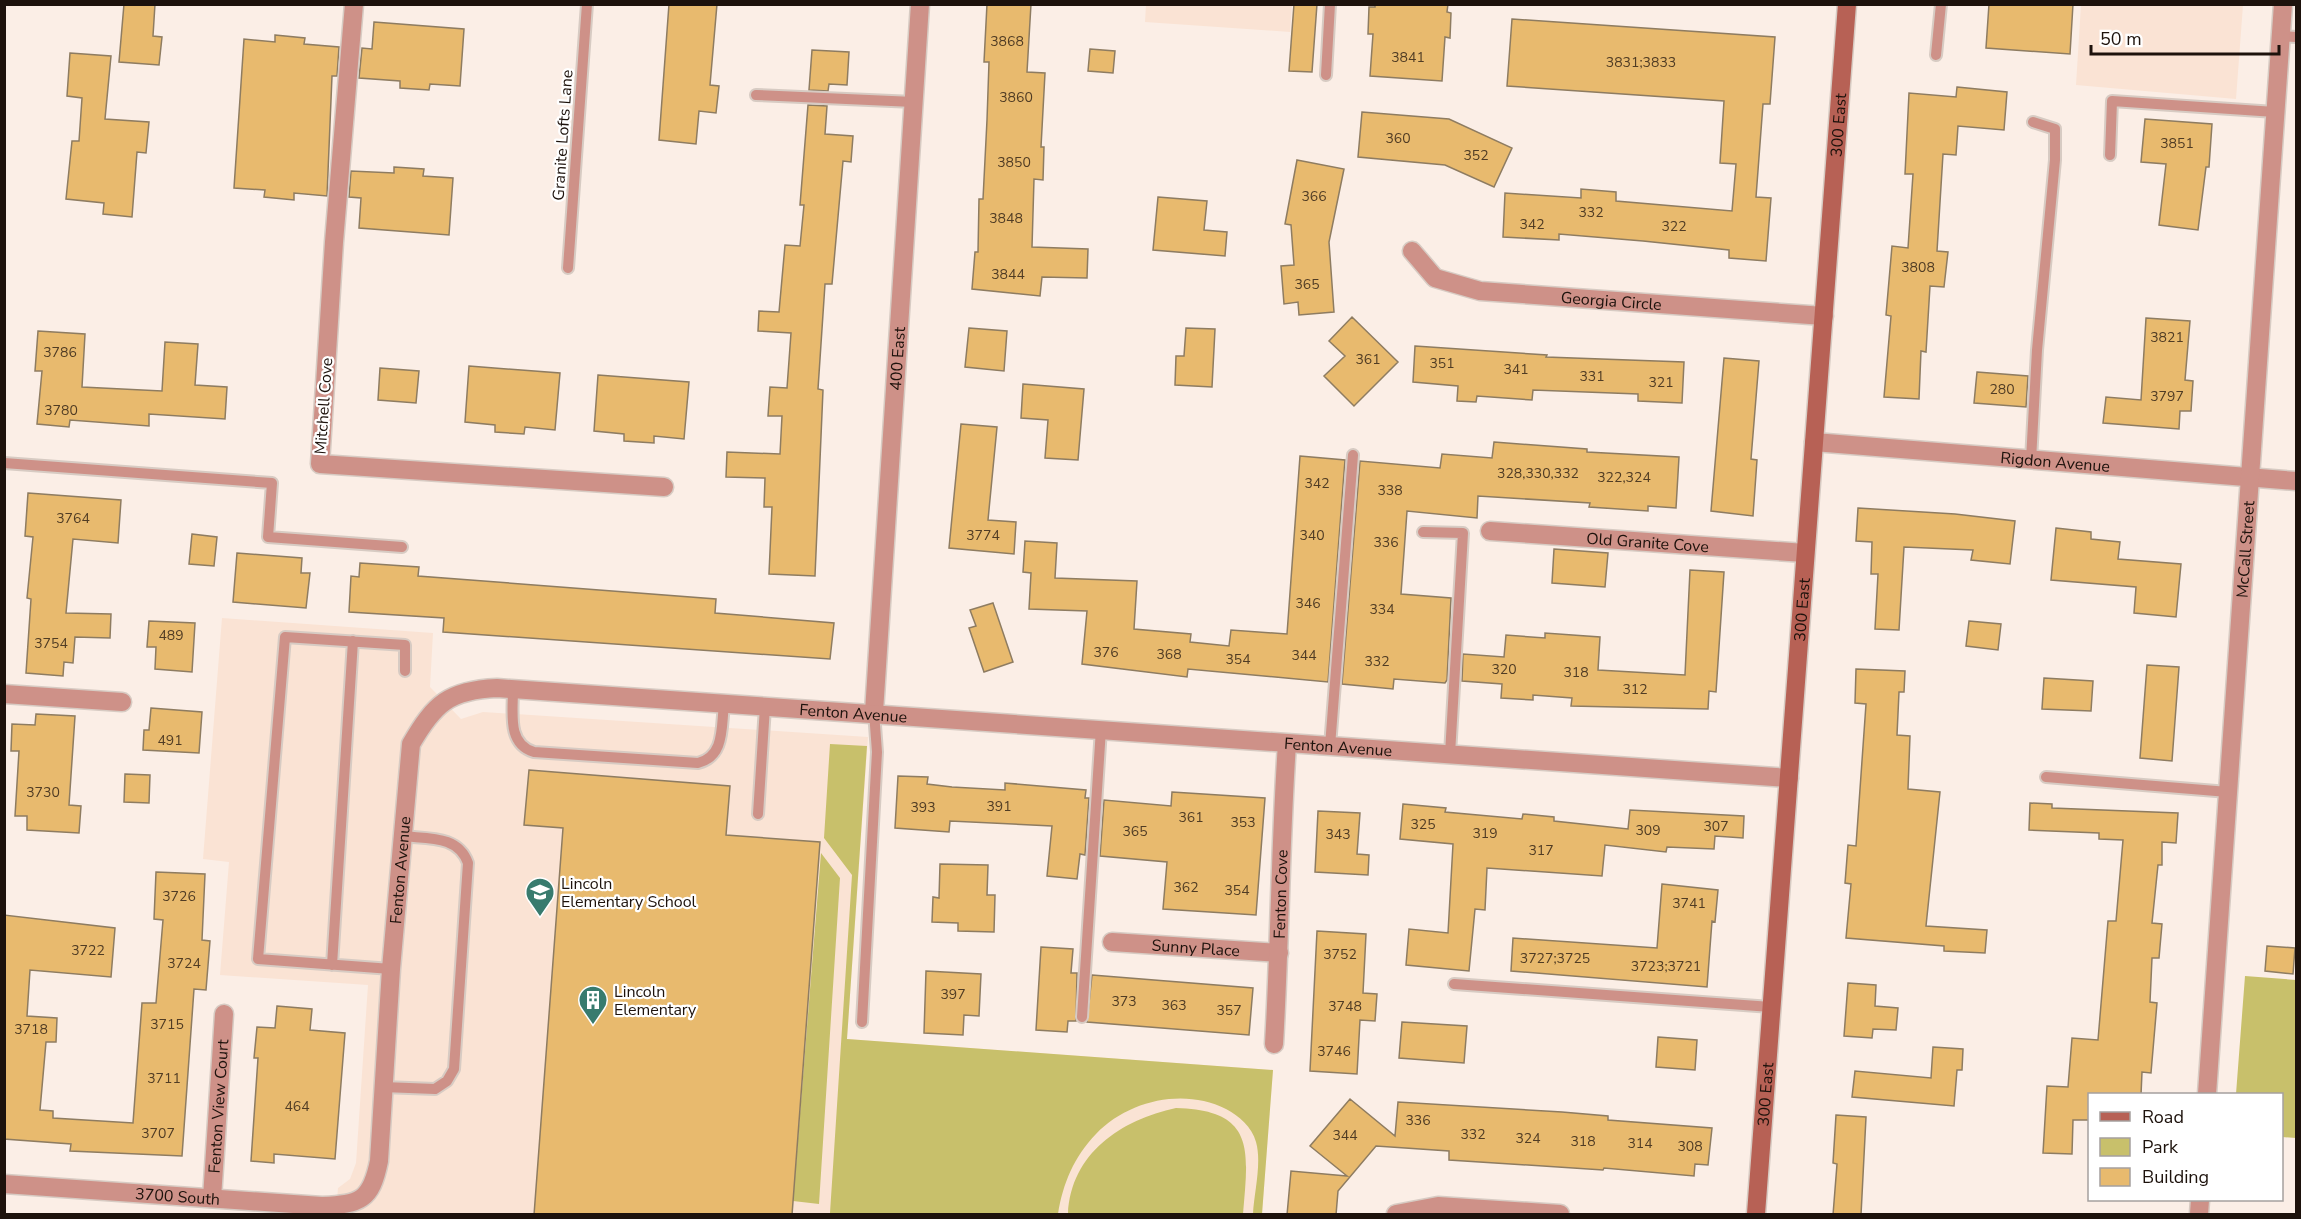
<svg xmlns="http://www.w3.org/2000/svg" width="2301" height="1219" viewBox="0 0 2301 1219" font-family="'Nunito Sans',sans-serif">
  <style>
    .built { fill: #fae3d4 }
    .green { fill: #c8c06b }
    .building { fill: #e8ba6e; stroke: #8e7c61; stroke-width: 1.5 }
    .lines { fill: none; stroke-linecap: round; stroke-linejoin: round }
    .lane-casing { stroke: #d7cbc3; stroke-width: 14 }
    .street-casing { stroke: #d7cbc3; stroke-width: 21 }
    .secondary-casing { stroke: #d7cbc3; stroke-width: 21 }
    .lane { stroke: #ce9188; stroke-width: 10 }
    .street { stroke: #ce9188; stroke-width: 18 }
    .secondary { stroke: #b76155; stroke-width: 18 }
    .labels { text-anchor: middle; stroke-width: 4.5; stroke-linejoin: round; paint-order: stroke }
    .number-label { font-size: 14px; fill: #503c24 }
    .street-label { font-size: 16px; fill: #1d120c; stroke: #fff }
    .poi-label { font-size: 16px; fill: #1d120c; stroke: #fff; text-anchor: start }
  </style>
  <rect width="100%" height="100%" fill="#fbeee6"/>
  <path class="built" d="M1146,5H1292L1290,32L1145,22Z
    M2081,5H2243L2236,99L2076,85Z
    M222,618L433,633L430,687L461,719L483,712L868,737L847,1039L1273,1070L1262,1214H336L338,1188L350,1179L356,1163L368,985L220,975L229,862L203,859Z"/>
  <path class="green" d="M830,744L867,746L847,1039L1273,1070L1262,1214H1253C1254,1193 1262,1163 1256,1142C1252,1127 1239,1116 1226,1109C1184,1088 1129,1100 1096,1134C1074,1157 1063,1183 1058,1214L830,1213L852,875L824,838Z
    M821,853L840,878L819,1204L793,1201Z
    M2245,976L2296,980V1138L2282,1137V1094H2236Z
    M1176,1108C1257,1110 1248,1152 1243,1214H1068C1071,1153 1121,1120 1176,1108Z"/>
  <path class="building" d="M124,4H155L153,36L162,37L159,65L119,62Z
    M669,4H717L710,85L719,86L716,113L699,111L696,144L659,140Z
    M987,4H1031L1027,72L1045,73L1041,147H1044L1043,180L1034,179L1032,247L1088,249L1087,278L1042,277L1040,296L972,289L975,252H978L979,199H983L987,120L989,62H984Z
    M1294,4H1317L1312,72L1289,71Z
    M1375,4H1448L1447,12L1451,13L1450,38L1445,37L1442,81L1370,76L1373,34H1368L1369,7H1375Z
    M1989,4H2073L2070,54L1986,48Z
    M1512,19L1775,37L1770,104H1763L1756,197L1771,198L1766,261L1729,258V250L1643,241L1559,234V240L1503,237L1505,193L1581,198V189L1616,192V201L1732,211L1736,164L1720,163L1724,101L1507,86Z
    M374,22L464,29L460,86L430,84L429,90L400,88V81L359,78L362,48L372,49Z
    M275,35L305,38L304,44L339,47L337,76H332L327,196L294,193V200L264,197L265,190L234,188L244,39L275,42Z
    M1090,49L1115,51L1113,73L1088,71Z
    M812,50L849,52L847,85L829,84L828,91L809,90Z
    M70,53L111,56L105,119L149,122L146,153L137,152L132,217L103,214L104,203L66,199L72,141H79L82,98L67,96Z
    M1957,87L2007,92L2004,130L1958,126L1956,155L1943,154L1937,251L1948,252L1944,287L1930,286L1926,352L1921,351L1919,399L1884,397L1891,316L1886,315L1892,246L1908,248L1913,174H1905L1909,93L1956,97Z
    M808,105L827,106L825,134L853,136L851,162L843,161L832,284H825L818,389L823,390L815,576L769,574L772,507H764L765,478L726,477L727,452L780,454L782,416H768L770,387L787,388L791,333L758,331L759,311L779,312L785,245L800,246L804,205H800Z
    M1362,112L1449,119L1512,148L1494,187L1445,165L1358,157Z
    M2145,119L2212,124L2209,167H2206L2198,230L2159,225L2166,164L2141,162Z
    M1297,160L1344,169L1329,242L1334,312L1299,315L1298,302L1284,304L1281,266L1294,265L1291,225L1285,224Z
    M394,167L424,169L423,176L453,178L449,235L359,228L361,198L349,197L351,171L394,173Z
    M1158,197L1207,201L1204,230L1227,232L1225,256L1153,250Z
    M1352,317L1398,362L1354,406L1324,376L1345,356L1329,341Z
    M2146,318L2190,321L2185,380L2193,381L2191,411H2180L2179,429L2103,423L2106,397L2141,400Z
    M969,328L1007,331L1004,371L965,367Z
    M1186,328L1215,329L1212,387L1175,385L1176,356H1184Z
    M38,331L85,334L82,387L162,391L165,342L198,344L195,385L227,387L225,419L149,414V426L70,420L69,427L37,424L42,371H35Z
    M1415,346L1547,355L1546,357L1684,362L1682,403L1638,401V394L1533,390L1532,400L1477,396L1476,402L1457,401L1458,386L1413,382Z
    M1724,358L1759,361L1751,459L1757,460L1753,516L1711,511Z
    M469,366L560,373L555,430L525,427L524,434L495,432V425L465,422Z
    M380,368L419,371L416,403L378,400Z
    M1977,372L2028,376L2026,407L1974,403Z
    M598,375L689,382L684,439L654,436V443L624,441V434L594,431Z
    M1023,384L1084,389L1078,460L1045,458L1048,420L1021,418Z
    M961,424L997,427L988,520L1016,522L1014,554L949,548Z
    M1494,442L1587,449V452L1679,457L1676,508L1648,506V511L1589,507L1590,503L1478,496L1477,518L1407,511L1401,594L1451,598L1447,680L1445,683L1394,679L1393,689L1342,684L1360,461L1440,468L1442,454L1492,458Z
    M1300,456L1345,460L1328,682L1188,669L1187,677L1082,664L1087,611L1029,609L1031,573L1023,572L1025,541L1057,543L1055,578L1137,581L1134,629L1191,634L1190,642L1229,646L1231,630L1287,634Z
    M28,493L121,500L118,543L73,539L66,613L111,614L110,638L75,637L73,663L64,662L63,676L26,673L31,599L27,598L33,537L25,536Z
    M1858,508L1955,514L2015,521L2010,564L1971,560L1973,550L1904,547L1899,630L1875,629L1878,574H1871L1872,542L1856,541Z
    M2056,528L2091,532V539L2120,542L2118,559L2181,564L2176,617L2134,613L2136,587L2051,580Z
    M192,534L217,537L214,566L189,564Z
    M1554,549L1608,553L1605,587L1552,583Z
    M237,553L302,558L301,573H310L306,608L233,602Z
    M360,563L419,567L418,576L716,599L715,613L834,623L830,659L443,632L444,618L349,612L351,576L359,577Z
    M1690,570L1724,572L1716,692L1709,691L1708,709L1571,706L1572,698L1533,695V700L1501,698L1502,684L1462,681L1463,654L1504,657L1506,635L1545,638V633L1600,637L1598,670L1685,675Z
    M993,603L1013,662L984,672L969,628L976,626L970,610Z
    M149,621L195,623L192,672L155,669L156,647H147Z
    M1969,621L2001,624L1998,650L1966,646Z
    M2147,665L2179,667L2172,761L2140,758Z
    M1856,669L1905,671L1904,692H1899L1897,735L1910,736L1908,789L1940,792L1926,926L1987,930L1985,953L1944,951V946L1846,938L1851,884L1845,883L1848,845L1856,846L1866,704L1855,703Z
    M2044,678L2093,681L2091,711L2042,709Z
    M151,708L202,712L199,753L143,750L144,730H149Z
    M36,714L75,716L69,805L81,806L79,833L27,830V816H15L19,751H11L12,724L35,725Z
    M529,770L730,786L726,835L820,842L792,1215H534L563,828L524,825Z
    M125,774L150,775L149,803L124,802Z
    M898,776L928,777L927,784L952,787L1005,790V783L1086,790L1085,798H1089L1085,855L1080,854L1077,879L1047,876L1052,826L950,821L949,832L895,828Z
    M1172,792L1265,798L1256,915L1163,909L1167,862L1100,856L1104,800L1171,806Z
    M2030,803L2052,804V808L2178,813L2176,843L2162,842V865H2158L2152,923L2162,924L2159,958H2152L2150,1002L2157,1003L2151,1073L2142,1072L2141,1095H2090V1120H2073L2072,1154L2043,1153L2047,1086L2068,1087L2072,1038L2098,1040L2108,921H2116L2123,840L2099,839V833L2029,830Z
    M1403,804L1446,808L1445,812L1522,819L1523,814L1554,817V821L1628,829L1630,810L1744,816L1743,838L1715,836L1714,849L1667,847L1666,852L1605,845L1602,876L1487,868L1485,910L1475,909L1469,971L1406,965L1409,929L1448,933L1453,844L1400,839Z
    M1318,811L1360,813L1357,854L1369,855L1368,875L1315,872Z
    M940,864L988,865L987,895H995L994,932L958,931V923L932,922L933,897L939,898Z
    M156,872L205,874L202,940L210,941L206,990L194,989L182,1156L70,1151L71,1144L4,1139V915L115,928L111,977L30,970L27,1016L57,1018L56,1042H46L40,1110L53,1111V1118L133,1123L142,1003H156L163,920L154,919Z
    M1662,884L1718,890L1715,922L1712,921L1707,987L1511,971L1513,938L1657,948Z
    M1317,931L1366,934L1363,993L1377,994L1375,1021L1360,1020L1357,1074L1310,1071Z
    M2267,946L2295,948L2293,974L2265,971Z
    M1041,947L1073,949L1071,973H1077L1076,1021H1068L1067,1032L1036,1030Z
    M926,971L981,974L979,1016L964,1015L963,1035L924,1033Z
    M1092,975L1253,988L1249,1035L1087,1022Z
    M1848,983L1876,985L1875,1006L1898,1008L1896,1030L1873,1029L1872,1038L1844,1036Z
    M277,1006L312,1009L310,1030L345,1033L335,1159L274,1154V1163L251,1161L258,1058H254L257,1027L275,1028Z
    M1402,1022L1467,1026L1464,1063L1399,1058Z
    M1658,1037L1697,1040L1695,1070L1656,1067Z
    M1933,1047L1963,1049L1962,1070H1957L1954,1106L1852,1097L1855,1071L1931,1078Z
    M1350,1099L1395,1136L1398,1102L1562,1112L1608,1116V1120L1712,1128L1708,1165L1695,1164L1694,1176L1604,1168L1603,1170L1449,1160V1151L1376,1146L1338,1191L1336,1215H1287L1291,1171L1347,1176L1310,1146Z
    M1836,1115L1866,1117L1861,1215H1833L1837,1164L1833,1163Z"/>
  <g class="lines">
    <g class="lane-casing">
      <path id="lane" d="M2280,36L2296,37
        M1936,55L1941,4
        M1326,75L1330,4
        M756,95L914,102
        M2110,155L2112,101L2275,112
        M568,268L587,4
        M2031,460L2037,350L2055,160V129L2033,122
        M4,463L272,483L268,537L402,547
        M1423,532L1463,533L1450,754
        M513,689C513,713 507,744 534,752L698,763C725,756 721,727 724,705
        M1330,746L1353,455
        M2046,777L2228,792
        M758,814L765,707
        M332,965L353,641
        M391,969L258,959L285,637L405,645V671
        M1454,984L1771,1007
        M1082,1017L1101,729
        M862,1022L877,752L874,712
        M383,1087L435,1089L447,1081L454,1069L468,863C458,835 428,839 402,836"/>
    </g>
    <g class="street-casing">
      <g id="street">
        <path d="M354,4L334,242L320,464L664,487"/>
        <path id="s1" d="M1412,251L1435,278L1480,291L1824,316"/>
        <path id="s2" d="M1814,442L2296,481"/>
        <path id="s3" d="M1490,531L1805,553"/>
        <path d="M4,694L122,702"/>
        <path id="s4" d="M874,712L920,4"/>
        <path id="s5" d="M1112,942L1279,953"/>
        <path id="s6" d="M1274,1044C1280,944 1280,844 1287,744"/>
        <path id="s7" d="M2207,1094L2283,4"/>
        <path id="s8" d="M4,1184L322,1206C360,1204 371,1201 379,1161L391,969L411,744C434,704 449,690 497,688L1789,778"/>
        <path id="s9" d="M212,1198L224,1014"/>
        <path d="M1396,1214L1438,1206L1560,1214"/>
        <path d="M2199,1214L2200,1200"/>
      </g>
    </g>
    <g class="secondary-casing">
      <g id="secondary">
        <path id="s10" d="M1756,1214L1847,4"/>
      </g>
    </g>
    <use href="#lane" class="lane"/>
    <use href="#street" class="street"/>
    <use href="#secondary" class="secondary"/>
  </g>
  <defs>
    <g id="school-pin" transform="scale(1.5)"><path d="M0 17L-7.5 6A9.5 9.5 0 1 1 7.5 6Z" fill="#387b6e" stroke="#fff"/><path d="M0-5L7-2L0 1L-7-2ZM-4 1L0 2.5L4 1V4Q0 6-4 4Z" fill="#fff"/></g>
    <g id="building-pin" transform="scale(1.5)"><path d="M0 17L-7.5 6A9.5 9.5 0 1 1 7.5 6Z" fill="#387b6e" stroke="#fff"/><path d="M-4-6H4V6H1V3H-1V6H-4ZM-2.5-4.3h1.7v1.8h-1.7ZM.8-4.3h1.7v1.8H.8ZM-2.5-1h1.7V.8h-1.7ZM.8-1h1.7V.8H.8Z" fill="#fff"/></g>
  </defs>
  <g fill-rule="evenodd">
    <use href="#school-pin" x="540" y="892"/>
    <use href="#building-pin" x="593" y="1000"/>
  </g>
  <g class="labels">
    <g class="number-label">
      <text x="1007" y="46">3868</text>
      <text x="1408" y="62">3841</text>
      <text x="1641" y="67">3831;3833</text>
      <text x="1016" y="102">3860</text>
      <text x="1398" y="143">360</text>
      <text x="2177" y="148">3851</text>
      <text x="1476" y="160">352</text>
      <text x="1014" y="167">3850</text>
      <text x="1314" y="201">366</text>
      <text x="1591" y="217">332</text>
      <text x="1006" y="223">3848</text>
      <text x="1532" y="229">342</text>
      <text x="1674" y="231">322</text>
      <text x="1918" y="272">3808</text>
      <text x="1008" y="279">3844</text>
      <text x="1307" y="289">365</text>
      <text x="2167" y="342">3821</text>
      <text x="60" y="357">3786</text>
      <text x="1368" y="364">361</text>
      <text x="1442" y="368">351</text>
      <text x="1516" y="374">341</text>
      <text x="1592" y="381">331</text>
      <text x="1661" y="387">321</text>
      <text x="2002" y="394">280</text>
      <text x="2167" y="401">3797</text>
      <text x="61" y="415">3780</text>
      <text x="1538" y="478">328,330,332</text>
      <text x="1624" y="482">322,324</text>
      <text x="1317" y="488">342</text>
      <text x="1390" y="495">338</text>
      <text x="73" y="523">3764</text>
      <text x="983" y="540">3774</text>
      <text x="1312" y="540">340</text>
      <text x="1386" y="547">336</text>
      <text x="1308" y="608">346</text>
      <text x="1382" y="614">334</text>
      <text x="171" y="640">489</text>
      <text x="51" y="648">3754</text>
      <text x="1106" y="657">376</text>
      <text x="1169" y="659">368</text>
      <text x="1304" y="660">344</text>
      <text x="1238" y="664">354</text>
      <text x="1377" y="666">332</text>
      <text x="1504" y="674">320</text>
      <text x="1576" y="677">318</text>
      <text x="1635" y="694">312</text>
      <text x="170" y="745">491</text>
      <text x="43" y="797">3730</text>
      <text x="999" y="811">391</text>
      <text x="923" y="812">393</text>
      <text x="1191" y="822">361</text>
      <text x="1243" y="827">353</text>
      <text x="1423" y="829">325</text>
      <text x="1716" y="831">307</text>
      <text x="1648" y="835">309</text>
      <text x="1135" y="836">365</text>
      <text x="1485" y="838">319</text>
      <text x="1338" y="839">343</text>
      <text x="1541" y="855">317</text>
      <text x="1186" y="892">362</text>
      <text x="1237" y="895">354</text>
      <text x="179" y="901">3726</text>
      <text x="1689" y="908">3741</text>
      <text x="88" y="955">3722</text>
      <text x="1340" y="959">3752</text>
      <text x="1555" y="963">3727;3725</text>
      <text x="184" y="968">3724</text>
      <text x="1666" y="971">3723;3721</text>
      <text x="953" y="999">397</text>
      <text x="1124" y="1006">373</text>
      <text x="1174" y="1010">363</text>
      <text x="1345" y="1011">3748</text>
      <text x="1229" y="1015">357</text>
      <text x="167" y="1029">3715</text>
      <text x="31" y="1034">3718</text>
      <text x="1334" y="1056">3746</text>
      <text x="164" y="1083">3711</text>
      <text x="297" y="1111">464</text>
      <text x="1418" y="1125">336</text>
      <text x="158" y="1138">3707</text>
      <text x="1473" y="1139">332</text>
      <text x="1345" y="1140">344</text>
      <text x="1528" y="1143">324</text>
      <text x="1583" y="1146">318</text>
      <text x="1640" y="1148">314</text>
      <text x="1690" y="1151">308</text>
    </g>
    <g class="street-label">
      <text dy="6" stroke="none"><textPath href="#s10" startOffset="1092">300 East</textPath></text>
      <text transform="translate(562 135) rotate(-86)" y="6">Granite Lofts Lane</text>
      <text dy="6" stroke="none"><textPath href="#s1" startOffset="214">Georgia Circle</textPath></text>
      <text dy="6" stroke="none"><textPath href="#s4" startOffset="354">400 East</textPath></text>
      <text transform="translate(323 406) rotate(-86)" y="6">Mitchell Cove</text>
      <text dy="6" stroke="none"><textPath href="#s2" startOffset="242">Rigdon Avenue</textPath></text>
      <text dy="6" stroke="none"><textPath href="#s3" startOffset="158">Old Granite Cove</textPath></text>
      <text dy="6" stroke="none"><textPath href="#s7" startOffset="546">McCall Street</textPath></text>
      <text dy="6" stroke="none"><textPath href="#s10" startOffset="606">300 East</textPath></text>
      <text dy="6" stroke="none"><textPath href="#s8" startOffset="1286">Fenton Avenue</textPath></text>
      <text dy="6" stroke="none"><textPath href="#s8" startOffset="1772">Fenton Avenue</textPath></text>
      <text dy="6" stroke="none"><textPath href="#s8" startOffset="693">Fenton Avenue</textPath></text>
      <text dy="6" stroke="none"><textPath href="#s6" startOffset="150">Fenton Cove</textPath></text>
      <text dy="6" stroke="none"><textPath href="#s5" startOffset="84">Sunny Place</textPath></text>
      <text dy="6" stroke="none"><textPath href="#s10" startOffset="120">300 East</textPath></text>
      <text dy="6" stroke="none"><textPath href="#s9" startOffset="92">Fenton View Court</textPath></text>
      <text dy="6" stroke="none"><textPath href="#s8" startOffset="174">3700 South</textPath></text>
    </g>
    <g class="poi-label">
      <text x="561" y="889">Lincoln<tspan x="561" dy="18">Elementary School</tspan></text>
      <text x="614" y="997">Lincoln<tspan x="614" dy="18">Elementary</tspan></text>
    </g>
  </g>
  <rect width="2301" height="1219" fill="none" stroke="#1d120c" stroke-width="12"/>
  <rect x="2088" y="1093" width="195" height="108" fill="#ffffff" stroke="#a5a09e" stroke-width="1.5"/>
  <rect x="2100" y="1112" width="30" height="9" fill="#b76155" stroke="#a5a09e" stroke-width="1.5"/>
  <text x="2142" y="1123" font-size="18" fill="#1d120c">Road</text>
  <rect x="2100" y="1138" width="30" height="18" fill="#c8c06b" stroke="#a5a09e" stroke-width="1.5"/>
  <text x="2142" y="1153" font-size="18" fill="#1d120c">Park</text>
  <rect x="2100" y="1168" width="30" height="18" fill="#e8ba6e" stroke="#a5a09e" stroke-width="1.5"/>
  <text x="2142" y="1183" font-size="18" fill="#1d120c">Building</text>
  <path d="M2091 45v9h188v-9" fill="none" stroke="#1d120c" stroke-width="3"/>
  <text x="2100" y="45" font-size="18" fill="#1d120c" stroke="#ffffff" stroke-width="4.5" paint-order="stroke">50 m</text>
</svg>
